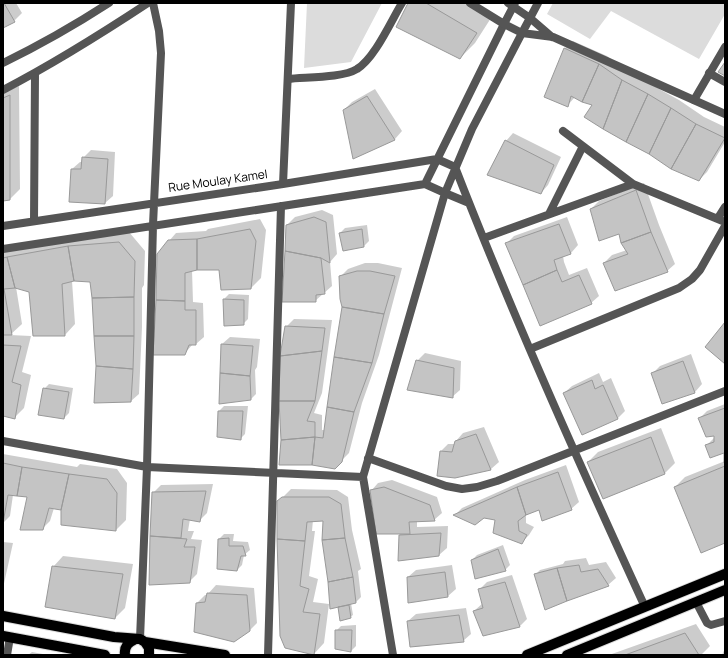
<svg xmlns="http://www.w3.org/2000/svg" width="728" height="658" viewBox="0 0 728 658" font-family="Manrope,sans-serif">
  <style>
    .green { fill: #dcdcdc }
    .shadow { fill: #0003 }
    .building { fill: #c4c4c4; stroke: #999 }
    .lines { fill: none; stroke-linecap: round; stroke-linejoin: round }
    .primary-casing { stroke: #dbdbdb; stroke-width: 12 }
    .service { stroke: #555; stroke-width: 8 }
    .minor { stroke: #555; stroke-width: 8 }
    .tertiary { stroke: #555; stroke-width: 8 }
    .primary { stroke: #000; stroke-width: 10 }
    .labels { text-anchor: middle; stroke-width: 3; stroke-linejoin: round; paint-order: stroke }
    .street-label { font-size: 12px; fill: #000; stroke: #fff }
  </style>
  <rect width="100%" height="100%" fill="#fff"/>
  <path class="green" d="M307,3H382L351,62L304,68Z
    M553,3H725V14L699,59L611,11L590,39L547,14Z"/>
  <path class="shadow" d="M3,3H16L22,13L14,21L3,27Z
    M409,3H465L491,18L475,43L460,58Z
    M573,41L607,56L630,73L679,100L704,117L725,127V142L707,172L699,180L593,104L575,97L567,106L545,96L565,48Z
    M19,86L20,189L10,199L3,200V93Z
    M375,89L402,131L395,139L354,158L344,110L352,102Z
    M513,133L561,157L548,185L541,193L506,141Z
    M91,150L115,152L113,196L105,203L72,169L80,162H83V158Z
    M644,183L659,225L675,264L667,271L604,263L612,255L627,250L620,232L591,209L599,201Z
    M322,210L333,215L337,254L330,262L332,286L315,301L287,225L295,217Z
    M567,217L578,245L571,253L563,256L564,262L569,275L587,268L599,296L591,303L506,244L514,236Z
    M260,219L266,230L261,278L251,288L220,269H197L192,270L193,302L203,303L204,337L196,344H193L184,354L169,241L176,233L206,231L208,229Z
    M367,225L369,241L364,246L340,233L345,228Z
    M129,232L145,251L144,285L142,288V327L139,394L131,401L97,366L91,281H72L75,324L65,335L30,291L16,287L22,324L10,335L31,336L22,372L31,375L24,408L14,418L3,415V249Z
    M365,263H378L402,268L379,355L362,403L349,453L334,468L312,464L286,327L294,319L332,320L322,393L314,413L322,415V430H325L343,307L340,277L348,269Z
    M229,294L249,295L248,319L243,324L224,299Z
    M230,337L260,339L257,367L255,370L256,394L251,399L222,344Z
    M425,353L461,361L460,390L452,397L417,361Z
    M691,354L702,384L695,392L653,373L660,366Z
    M599,373L603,382L611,378L625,411L618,418L582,434L564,393L572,386Z
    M49,384L73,388L69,413L64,418L44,389Z
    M725,404V456V452L707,445L715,437V435L699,419L707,411Z
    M224,406H248L245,434L240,439L219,411Z
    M484,427L499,462L491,469L455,477L441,451L448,444H455L456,441L463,433Z
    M661,428L675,463L665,473L603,497L588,462L598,452Z
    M3,454L77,467L80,464L117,469L127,483L126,520L116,530L62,509L54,508L50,521L42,529L28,497L13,495L10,516L3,523Z
    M725,461V542L675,487L685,477Z
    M566,465L579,502L571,509H540L526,515V523L534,527L529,535L521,543L497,519L455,515L462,508L525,480Z
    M392,480L437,497L442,513L434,520L417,521V527L448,526L447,548L439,555L400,560V534L371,491L378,483Z
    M213,484L207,513L199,521L190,519L188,531H194L191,539L202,540L197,574L189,582L150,584L153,493L161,485Z
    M291,489L337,490L348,497L352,530L361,569L358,571L361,597L356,602L351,603L353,615L350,617L341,620L324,520H313L312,531H315L309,576L318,579L313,602L329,604L324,643L314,654L286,647L278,502Z
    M224,534H234L233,541L248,542L250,550L244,555L242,565L237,570L219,539Z
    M3,542L13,543L3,588Z
    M503,545L510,565L505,570L472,560L477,555Z
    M63,556L133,564L125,608L115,618L53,567Z
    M586,558L589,565L606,562L616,578L608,585L567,600L536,574L540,570L563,564L565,561Z
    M452,565L456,589L448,596L409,602L408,577L416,570Z
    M512,575L527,619L520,626L483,634L474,611L483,603L479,590L487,582Z
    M216,585L254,588L257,623L249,631L197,603L205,595H207Z
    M466,608L471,634L463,641L408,621L416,614Z
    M696,624L710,646L701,655H609Z
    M356,625V646L351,651L336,648V631L341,626Z
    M725,648V655H722Z
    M32,652L48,655H28Z"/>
  <path class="building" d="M3,3H4L15,22L3,28Z
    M408,3H426L477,33L460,59L396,27Z
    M564,48L599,64L582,102L571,96L568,107L544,97Z
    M725,62V76L718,72Z
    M599,64L622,80L603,129L584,117L592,105L582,102Z
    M622,80L648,94L626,142L603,129Z
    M648,94L671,108L649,154L626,142Z
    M10,95V200L3,201V98Z
    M367,96L395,140L353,159L343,110Z
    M671,108L696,124L671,169L649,154Z
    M696,124L725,138L699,181L671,169Z
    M505,140L554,165L541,194L487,175Z
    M82,157L108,159L105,204L69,202L71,169H81Z
    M636,190L651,232L621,243L619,234L599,241L590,209Z
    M314,217L326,222L330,263L321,258L285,251L286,225Z
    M559,224L571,254L554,260L557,270L523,285L505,243Z
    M250,229L256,241L251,289L221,290L219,270H197V239Z
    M362,229L364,247L343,251L339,233Z
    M651,232L668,272L615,291L603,263L628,254L621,243Z
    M197,239V270L185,273V301L156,300L157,254L168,240Z
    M119,242L135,261L134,297L92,298L90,282L74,281L68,246Z
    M68,246L74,281L62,284L65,336H33L29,292L15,288L7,257Z
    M285,251L321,258L325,294L316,295V302H282Z
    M7,257L15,288L4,289L12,335H3V258Z
    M557,270L562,282L579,275L592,304L540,326L523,285Z
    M357,271H370L395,276L384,314L342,307L340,299L339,276Z
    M134,297V336H94L92,298Z
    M223,299L244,300V325L224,326Z
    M156,300L185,301V310H196V345H189L185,355H153Z
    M342,307L384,314L372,363L334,357Z
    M725,322V364L705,347Z
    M285,326L325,328L322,351L280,356Z
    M94,336H134L133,369L96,366Z
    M221,344L253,346L250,376L220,373Z
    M3,345L21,346L12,382L21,385L15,419L3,416Z
    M322,351L315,401H279L280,356Z
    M334,357L372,363L354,412L327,407Z
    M416,360L454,368L453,398L407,390Z
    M683,361L695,393L662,404L651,373Z
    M96,366L133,369L131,402L94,403Z
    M220,373L250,376L251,400L219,404Z
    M592,380L595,389L603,385L618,419L582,435L563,393Z
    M43,388L69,392L64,419L38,415Z
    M279,401H315L307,421L315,422V437L281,440Z
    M327,407L354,412L342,462L335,469L312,465L315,437L323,438Z
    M725,408V463H724V453L710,458L705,445L714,442V436L706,437L698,418Z
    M218,411H243L241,440L217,437Z
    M476,434L491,470L455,478L437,476L440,451L452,452L455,441Z
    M315,437L312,465H279L281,440Z
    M651,437L665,474L603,499L587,462Z
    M3,463L22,467L17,496L8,495L3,523Z
    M725,466V543L701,553L674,487Z
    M22,467L69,474L61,510L49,508L43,530H20L27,497L17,496Z
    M558,472L572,510L542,521L539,510L526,515L517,487Z
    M69,474L107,479L117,493L116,531L61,525V510Z
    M384,487L430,505L435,521L409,522L410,534H376L370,490Z
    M517,487L526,515L518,521L519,531L527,535L522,544L493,533L495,520L484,518L475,525L453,515Z
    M206,491L200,522L183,519L181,538L150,536L152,492Z
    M282,497H329L341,504L345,538L322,540L323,521L307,522L305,541L277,539V501Z
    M441,533L439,556L398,561L399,535Z
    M150,536L187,539L184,547H195L190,583L149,585Z
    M229,538V546H243L246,556H241L237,571L217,569L218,539Z
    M345,538L353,577L328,582L322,540Z
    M277,539L305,541L300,586L309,589L303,612L320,614L314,655L285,648L280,636Z
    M498,549L506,571L475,579L471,560Z
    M579,565L581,572L598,569L609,586L567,601L557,568Z
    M52,566L123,574L115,619L45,607Z
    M557,568L567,601L545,610L534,574Z
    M445,572L448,597L408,603L407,577Z
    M353,577L356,603L330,609L328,582Z
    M505,582L520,627L483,636L473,611L483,608L478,589Z
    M207,593L247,595L250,631L234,642L194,632L196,603L205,602Z
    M349,605L351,618L340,621L338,607Z
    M459,615L464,642L410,647L407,621Z
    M335,630H352L351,652L335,649Z
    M685,633L699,655H625Z"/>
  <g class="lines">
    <g class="primary-casing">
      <path id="primary" d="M3,616L114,637L140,639L145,642L225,655
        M3,636L105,655
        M145,642L149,648V655
        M125,655C124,648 127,643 134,640
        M527,655L725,574
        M567,655L725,590"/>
    </g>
    <path class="service" d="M709,73L725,82
      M288,79C306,77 343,78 357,69C375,58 391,21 402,3
      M696,602L707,623L711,625L725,621"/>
    <path class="minor" d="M3,63C40,45 75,25 109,3
      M3,90C53,64 101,34 148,3
      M694,100L725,47
      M563,131L633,184
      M283,184L291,3
      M425,184L504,24
      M549,214L583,146
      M718,218L725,207
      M34,221L35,74
      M3,226L283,184L437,159L455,167C513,316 578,461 645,607
      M484,238L633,184L725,222
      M3,249L425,184L445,193L472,129L522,33
      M530,349L679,288L692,279L700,270L725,226
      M3,441L147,467L363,477
      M368,458L446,486L462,489L477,487L497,481L725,391
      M140,639L147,467L153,225L161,53L159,31L153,3
      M7,655L10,637
      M268,655L281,206
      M393,655L363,477L445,193L469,203"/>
    <path class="tertiary" d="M470,3L504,24L522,33L553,37L725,114
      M508,3L530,18L552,37
      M504,24L515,3
      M522,33L538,3"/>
    <use href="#primary" class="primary"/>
  </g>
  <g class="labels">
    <g class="street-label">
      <text transform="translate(218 181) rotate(-8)" y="4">Rue Moulay Kamel</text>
    </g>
  </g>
  <rect width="728" height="658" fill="none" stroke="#000000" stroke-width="8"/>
</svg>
